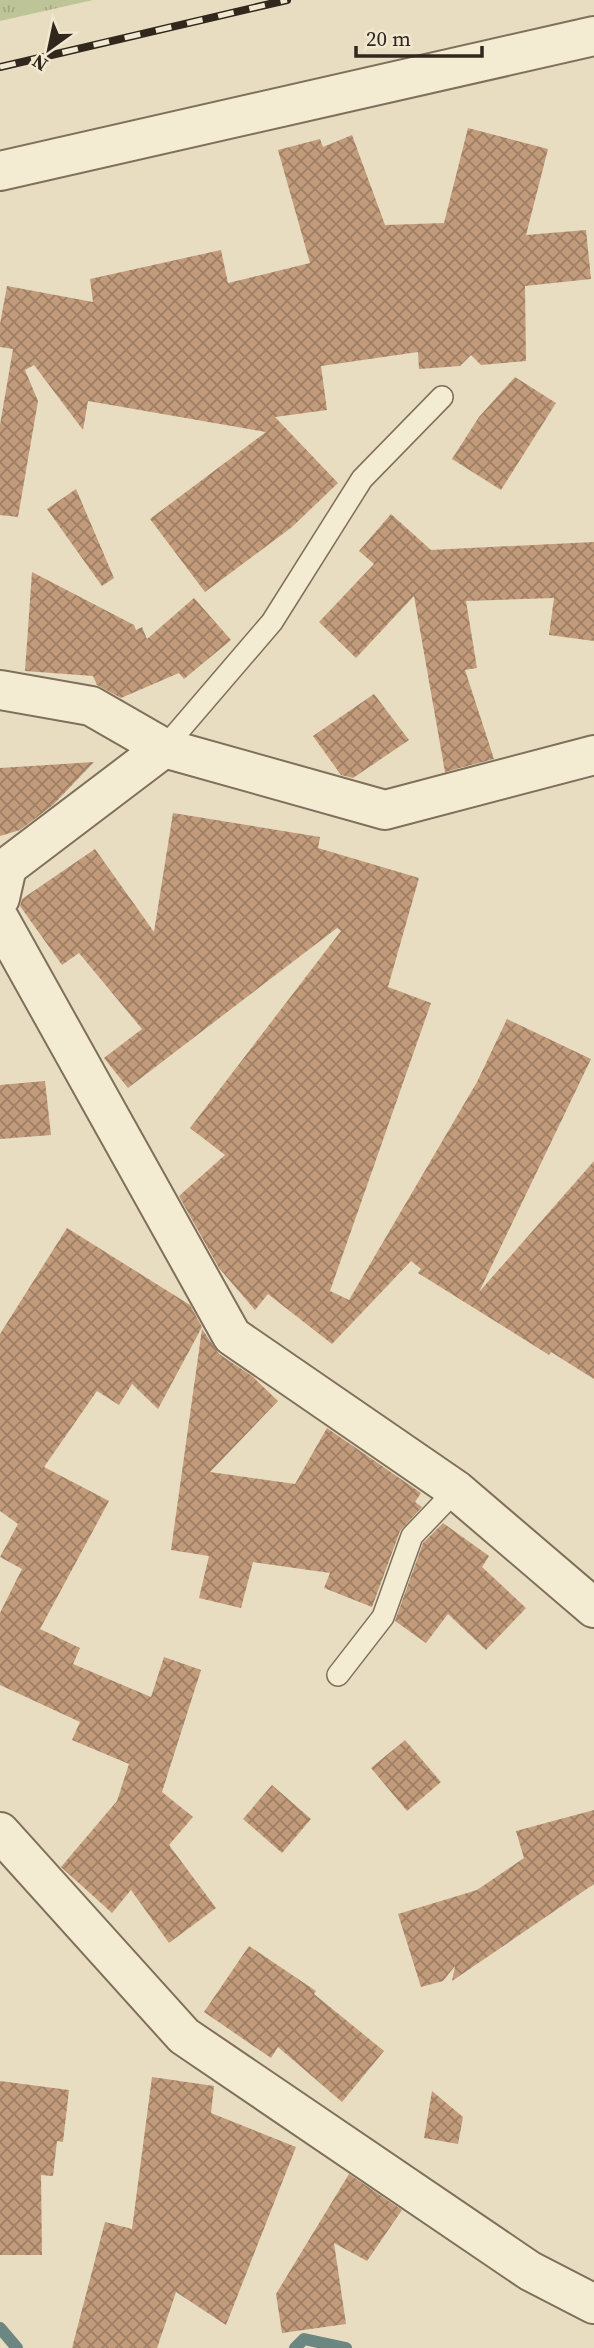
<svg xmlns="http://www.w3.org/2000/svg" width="594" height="2348" viewBox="0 0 594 2348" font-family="'Source Serif 4',serif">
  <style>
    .grass { fill: url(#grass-tufts) }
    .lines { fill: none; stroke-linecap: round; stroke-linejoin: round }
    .stream { stroke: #6c8781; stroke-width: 12 }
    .building { fill: url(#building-cross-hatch) }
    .lane-casing { stroke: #7f6f5b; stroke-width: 24 }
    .street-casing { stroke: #7f6f5b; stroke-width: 42 }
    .lane { stroke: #f4ebd3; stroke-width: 21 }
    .street { stroke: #f4ebd3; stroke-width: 38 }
    .rail-casing { stroke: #31271d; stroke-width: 8 }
    .rail { stroke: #f0e8d0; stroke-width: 5; stroke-dasharray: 16; stroke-linecap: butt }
  </style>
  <defs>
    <pattern id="grass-tufts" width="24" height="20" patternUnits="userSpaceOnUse" patternTransform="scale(1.75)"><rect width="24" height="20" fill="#bdc497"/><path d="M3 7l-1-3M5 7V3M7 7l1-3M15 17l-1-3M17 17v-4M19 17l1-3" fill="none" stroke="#a3a882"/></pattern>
    <pattern id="building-cross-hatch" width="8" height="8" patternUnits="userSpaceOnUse" patternTransform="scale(1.75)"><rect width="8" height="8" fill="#c29b7b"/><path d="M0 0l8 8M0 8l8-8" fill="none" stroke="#9e7e64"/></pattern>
  </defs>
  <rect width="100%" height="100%" fill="#e8ddc1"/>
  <path class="grass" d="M0,0H93L0,21Z"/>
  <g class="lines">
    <path class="stream" d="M0,2328L17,2348
      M295,2348L304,2339L346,2348"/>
  </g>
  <path class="building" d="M468,128L548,149L526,235L586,230L591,279L525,286L526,361L481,365L471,355L460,366L419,369L418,352L321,366L327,410L275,417L338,483L292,527L205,592L150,519L266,432L88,401L83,430L34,365L25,370L38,401L18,517L0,515V425L13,349L0,347V324L7,286L93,302L90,279L221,250L228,283L310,263L278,150L320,139L323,147L352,135L385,225L444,223Z
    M515,377L556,403L501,490L452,459L479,417Z
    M76,489L114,578L102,586L47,509Z
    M391,514L431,550L594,542V641L549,635L554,598L466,601L477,668L465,670L494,759L445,772L414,596L356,658L319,622L374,564L359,551Z
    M32,572L134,625L136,630L142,627L147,639L194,598L231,640L184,679L179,673L121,698L97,685L93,676L25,671Z
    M374,694L409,740L353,778L341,775L313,736Z
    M94,762L53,805L20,830L0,836V768Z
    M173,813L320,837L318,848L419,878L388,987L431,1003L330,1291L349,1300L477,1082L507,1019L591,1059L479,1292L594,1161V1379L551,1352L549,1355L418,1273L421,1269L411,1261L332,1344L268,1294L255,1310L219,1268L179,1196L225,1155L190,1128L341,931L337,928L128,1088L104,1058L142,1029L79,953L62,965L20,906L22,899L95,849L154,932Z
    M45,1081L51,1135L0,1139V1085Z
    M67,1228L190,1305L202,1327L158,1409L132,1384L119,1405L97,1391L44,1467L109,1501L40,1629L80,1648L73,1664L151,1697L164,1657L201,1670L162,1792L193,1817L169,1845L216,1908L169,1943L131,1890L112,1913L61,1867L117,1801L129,1764L72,1740L80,1722L0,1685V1613L22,1569L0,1557L18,1524L0,1511V1334Z
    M202,1329L219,1354L252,1376L278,1401L210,1472L295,1484L327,1428L421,1493L415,1502L422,1507L400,1531L372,1607L324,1588L330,1573L253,1562L241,1608L199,1598L209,1556L171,1550Z
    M443,1523L489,1556L482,1567L526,1608L486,1650L448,1614L426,1643L395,1621L423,1543Z
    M405,1740L441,1782L407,1811L371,1768Z
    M272,1785L311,1819L282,1853L243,1819Z
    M594,1810V1884L452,1981L455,1966L443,1981L421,1987L398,1914L477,1890L524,1858L516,1831Z
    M249,1946L316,1991L314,1994L384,2051L342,2102L278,2047L271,2058L204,2012Z
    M152,2077L214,2086L211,2113L296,2147L226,2325L176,2292L157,2348H72L105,2222L132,2229Z
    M0,2081L69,2090L63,2142L57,2141L53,2176L41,2175L42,2255H0Z
    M432,2091L463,2117L458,2144L424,2138Z
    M349,2174L402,2210L367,2261L334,2243L346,2324L282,2333L276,2294Z"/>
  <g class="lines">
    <g class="lane-casing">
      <path id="lane" d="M164,748L272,622L362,479L442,397
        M338,1675L383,1617L412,1536L456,1490"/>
    </g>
    <g class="street-casing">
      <path id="street" d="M0,171L594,36
        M0,690L91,706L164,748L385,810L594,755
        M0,898L7,867L164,748
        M0,920L232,1336L456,1490L594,1608
        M0,1832L184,2036L530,2271L594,2304"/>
    </g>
    <use href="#lane" class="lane"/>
    <use href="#street" class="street"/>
    <g class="rail-casing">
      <path id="rail" d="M0,67L287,0"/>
    </g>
    <use href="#rail" class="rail"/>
  </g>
  <g transform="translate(49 49) rotate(213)" stroke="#f0e8d0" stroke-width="5" paint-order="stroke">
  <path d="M0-5L12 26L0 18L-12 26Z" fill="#31271d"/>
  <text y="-10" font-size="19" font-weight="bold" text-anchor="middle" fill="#31271d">N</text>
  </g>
  <path d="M356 46v10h126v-10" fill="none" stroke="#31271d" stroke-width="3.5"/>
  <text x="366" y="46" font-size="21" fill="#31271d" stroke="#f0e8d0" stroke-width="5" paint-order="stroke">20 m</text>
</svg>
